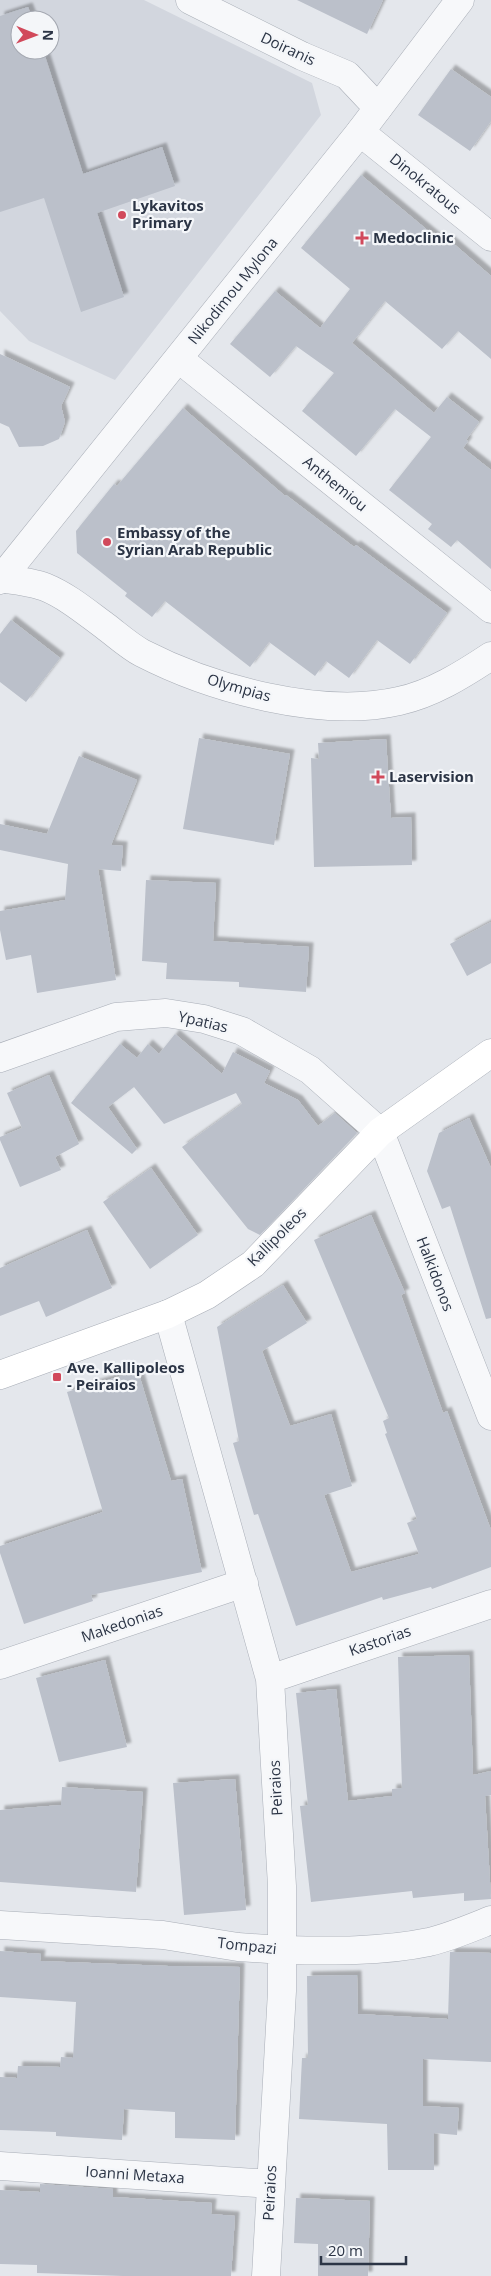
<svg xmlns="http://www.w3.org/2000/svg" width="491" height="2276" viewBox="0 0 491 2276" font-family="'Open Sans',sans-serif">
  <style>
    .built { fill: #d2d6de; fill-rule: evenodd }
    .building { fill: #bbc0ca; filter: url(#shadow) }
    .lines { fill: none; stroke-linecap: round; stroke-linejoin: round }
    .minor-casing { stroke: #a9aeb7; stroke-width: 29 }
    .tertiary-casing { stroke: #a9aeb7; stroke-width: 29 }
    .secondary-casing { stroke: #a9aeb7; stroke-width: 29 }
    .minor { stroke: #f7f8fa; stroke-width: 28 }
    .tertiary { stroke: #f7f8fa; stroke-width: 28 }
    .secondary { stroke: #fff; stroke-width: 28 }
    .poi-dot { fill: #d1495b; stroke: #f4f6f9; stroke-width: 2 }
    .labels { text-anchor: middle; stroke-width: 4.5; stroke-linejoin: round; paint-order: stroke }
    .street-label { font-size: 15px; fill: #2b3445; stroke: #f4f6f9 }
    .poi-label { font-size: 15px; font-weight: bold; fill: #2b3445; stroke: #f4f6f9; text-anchor: start }
  </style>
  <defs>
    <filter id="shadow"><feDropShadow dx="4.5" dy="-4.5" stdDeviation="1" flood-color="#0004"/></filter>
  </defs>
  <rect width="100%" height="100%" fill="#e4e7ec"/>
  <path class="built" d="M0,0H144L312,83L321,115L115,380L29,341L0,311ZM20,20H50V50H20Z"/>
  <path class="building" d="M297,0H383L367,34Z
    M28,7L33,20H20V50H43L83,174L162,147L175,186L97,213L124,297L81,312L44,198L0,212V16Z
    M451,69L491,97V121L470,151L418,115Z
    M361,175L443,243L447,238L491,276V359L458,331L442,349L385,301L352,343L434,413L447,397L479,422L466,440L468,441L463,448L491,470V569L457,540L451,547L428,529L432,524L389,490L431,437L395,409L356,456L302,411L334,373L296,346L270,377L230,344L275,291L320,328L350,289L301,248Z
    M0,354L70,387L61,406L65,422L59,439L43,446L19,447L9,427L0,423Z
    M183,408L285,496L286,495L354,547L356,545L447,613L410,664L377,640L349,678L326,661L315,676L269,642L250,667L165,601L152,617L125,596L127,593L77,553L76,531L114,484L117,486Z
    M11,620L60,658L26,702L0,682V634Z
    M199,738L290,754L274,845L183,829Z
    M386,739L391,818L411,817L412,865L314,867L311,758L319,759L318,743Z
    M79,756L137,780L111,845L123,846L121,871L98,869L116,980L37,993L31,955L6,960L0,930V911L65,900L68,864L0,850V824L47,834Z
    M146,880L216,883L213,941L309,947L306,992L239,987V982L166,979L167,963L142,961Z
    M491,922V963L467,976L450,944Z
    M175,1034L222,1074L233,1052L270,1071L264,1083L298,1100L318,1126L335,1113L357,1133L260,1235L248,1229L182,1147L242,1104L236,1093L164,1124L134,1087L108,1107L137,1149L132,1154L71,1103L120,1044L137,1058L148,1044L159,1054Z
    M49,1075L79,1144L55,1157L61,1170L20,1187L0,1140V1137L22,1128L7,1093Z
    M469,1118L491,1168V1318L486,1319L450,1206L442,1209L427,1171L439,1133Z
    M151,1168L198,1235L150,1269L103,1202Z
    M371,1215L405,1293L401,1295L443,1413L447,1411L491,1530V1567L432,1589L431,1587L383,1600L382,1597L296,1626L258,1514L254,1515L233,1443L239,1441L217,1327L283,1285L307,1323L262,1351L290,1426L331,1414L352,1486L324,1495L351,1572L419,1554L407,1523L417,1519L385,1434L387,1433L383,1421L389,1418L314,1240Z
    M87,1230L112,1288L46,1317L39,1301L0,1316V1268Z
    M138,1371L171,1481L182,1479L202,1572L91,1595L93,1601L24,1624L0,1553V1546L103,1512L67,1392Z
    M469,1655L473,1775L491,1771V1795L485,1796L491,1899L464,1901V1893L413,1898L412,1891L311,1902L300,1806L308,1805L296,1693L336,1689L348,1801L392,1796V1789L402,1788L398,1657Z
    M105,1660L127,1747L59,1762L36,1678Z
    M235,1779L246,1910L184,1915L173,1783Z
    M62,1787L143,1792L136,1892L0,1882V1810L61,1805Z
    M0,1951L41,1954L40,1961L168,1966L240,1967L235,2140L175,2138V2112L124,2109L122,2140L56,2136V2132L0,2130V2077L17,2078L18,2066L60,2067L61,2057L73,2058L76,2002L0,1997Z
    M450,1952L491,1953V2062L423,2059V2106L459,2108L457,2135L434,2133V2170H388L387,2124L299,2119L302,2058H308L307,1976L357,1975L358,2014L448,2019Z
    M40,2184L113,2189V2197L212,2203L211,2214L235,2216L231,2276H123L37,2273V2265L0,2264V2190L40,2192Z
    M296,2198L370,2201L368,2276H318V2244L294,2243Z"/>
  <g class="lines">
    <g class="minor-casing">
      <path id="minor" d="M190,0L302,56L347,75L378,108
        M360,132L491,237
        M179,359L491,609
        M0,578C14,580 32,582 45,587C67,596 86,612 105,626C117,635 129,646 142,653C212,689 321,719 399,701C432,694 464,674 491,656
        M0,1058L116,1017L166,1013L204,1019L242,1031L310,1070L380,1132L491,1416
        M168,1314L270,1679L282,1886V1991L266,2276
        M0,1665L244,1583
        M270,1679L491,1604
        M0,1925L163,1935L238,1947L282,1950
        M0,2166L271,2184"/>
    </g>
    <g class="tertiary-casing">
      <path id="tertiary" d="M0,580L360,132L460,0
        M282,1950C331,1951 381,1952 429,1942C450,1937 471,1928 491,1920"/>
    </g>
    <g class="secondary-casing">
      <path id="secondary" d="M0,1375L168,1314L207,1295L253,1264L380,1132L491,1053"/>
    </g>
    <use href="#minor" class="minor"/>
    <use href="#tertiary" class="tertiary"/>
    <use href="#secondary" class="secondary"/>
  </g>
  <g class="poi-dot">
    <circle cx="122" cy="215" r="5"/>
    <path d="M359.5 230.5h5v5h5v5h-5v5h-5v-5h-5v-5h5z"/>
    <circle cx="107" cy="542" r="5"/>
    <path d="M375.5 769.5h5v5h5v5h-5v5h-5v-5h-5v-5h5z"/>
    <rect x="52" y="1372" width="10" height="10" rx="2.5"/>
  </g>
  <g class="labels">
    <g class="street-label">
      <text transform="translate(288 49) rotate(25)" y="5">Doiranis</text>
      <text transform="translate(425 184) rotate(39)" y="5">Dinokratous</text>
      <text transform="translate(233 291) rotate(-51)" y="5">Nikodimou Mylona</text>
      <text transform="translate(335 484) rotate(39)" y="5">Anthemiou</text>
      <text transform="translate(239 688) rotate(16)" y="5">Olympias</text>
      <text transform="translate(203 1022) rotate(13)" y="5">Ypatias</text>
      <text transform="translate(277 1237) rotate(-45)" y="5">Kallipoleos</text>
      <text transform="translate(435 1274) rotate(69)" y="5">Halkidonos</text>
      <text transform="translate(122 1624) rotate(-19)" y="5">Makedonias</text>
      <text transform="translate(380 1641) rotate(-19)" y="5">Kastorias</text>
      <text transform="translate(276 1788) rotate(-93)" y="5">Peiraios</text>
      <text transform="translate(247 1946) rotate(6)" y="5">Tompazi</text>
      <text transform="translate(135 2175) rotate(4)" y="5">Ioanni Metaxa</text>
      <text transform="translate(270 2193) rotate(-87)" y="5">Peiraios</text>
    </g>
    <g class="poi-label">
      <text x="132" y="211">Lykavitos<tspan x="132" dy="17">Primary</tspan></text>
      <text x="373" y="243">Medoclinic</text>
      <text x="117" y="538">Embassy of the<tspan x="117" dy="17">Syrian Arab Republic</tspan></text>
      <text x="389" y="782">Laservision</text>
      <text x="67" y="1373">Ave. Kallipoleos<tspan x="67" dy="17">- Peiraios</tspan></text>
    </g>
  </g>
  <g transform="translate(35 35) rotate(91)"><circle r="24" fill="#f4f6f9" stroke="#a4a8b1"/>
  <path d="M0-4L9 19L0 12L-9 19Z" fill="#d1495b"/>
  <text y="-8" font-size="14" font-weight="bold" text-anchor="middle" fill="#2b3445">N</text>
  </g>
  <path d="M321 2256v8h85v-8" fill="none" stroke="#2b3445" stroke-width="2.5"/>
  <text x="328" y="2256" font-size="15" fill="#2b3445" stroke="#f4f6f9" stroke-width="4" paint-order="stroke">20 m</text>
</svg>
